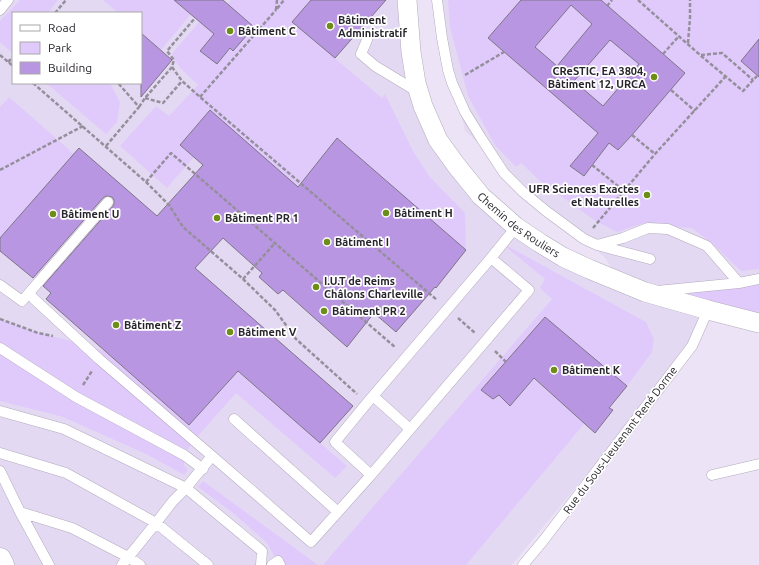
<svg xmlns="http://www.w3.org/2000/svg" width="759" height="565" viewBox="0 0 759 565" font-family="Ubuntu,sans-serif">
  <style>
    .built { fill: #e4d9f2; fill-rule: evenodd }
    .green { fill: #e0cafb }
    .building { fill: #b996e1; stroke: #7d7586; fill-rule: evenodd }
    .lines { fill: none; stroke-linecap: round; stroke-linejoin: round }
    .lane-casing { stroke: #b2aabc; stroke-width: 11 }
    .street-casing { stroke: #b2aabc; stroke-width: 20 }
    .primary-casing { stroke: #b2aabc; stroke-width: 23 }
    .path { stroke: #958f9c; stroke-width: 2.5; stroke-dasharray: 4 2; stroke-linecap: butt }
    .lane { stroke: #fff; stroke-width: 10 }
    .street { stroke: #fff; stroke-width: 19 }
    .primary { stroke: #fff; stroke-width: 22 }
    .poi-dot { fill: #6c8e16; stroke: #fff; stroke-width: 1.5 }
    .labels { text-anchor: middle; stroke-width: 3.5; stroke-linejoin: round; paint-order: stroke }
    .poi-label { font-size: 11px; font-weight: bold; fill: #27242b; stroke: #fff; text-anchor: start }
    .street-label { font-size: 11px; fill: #27242b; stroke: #fff }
  </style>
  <rect width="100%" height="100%" fill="#ece4f6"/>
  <path class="built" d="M0,0H407L423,106L481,196L618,281L606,259L465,131L437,0H759V323L708,310L692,346L512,565H3L0,559ZM13,13H141V83H13Z"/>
  <path class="green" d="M20,0H58L48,13H13V50L11,52L0,42V21Z
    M103,0H174L191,14L161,50L141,33V13H118Z
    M231,0H311L292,22L382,98L385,94L413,151L429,176L465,213L466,250L337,138L297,187L210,110L180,145L194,157L167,188L120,146L156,106L169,116L198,85C188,75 177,67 172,54L199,22L214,34L200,51L217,64L230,48L233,51L254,27L228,4Z
    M448,0H759V269L741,271L714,245L692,228L641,224L617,232L594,220L540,181L521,163L516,167L495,145L468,96L450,27Z
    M46,83H108L111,85L120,102L117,122L106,134Z
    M9,97L74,154L0,238V107Z
    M500,242L646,322L654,339L652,352L627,386L545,317L481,390L493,399L499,395L510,406L534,379L595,433L584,424L466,565H323L552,299L540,288L545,279Z
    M93,245L320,443L347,466L335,478L236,393L198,436L191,444L184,455V465L188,470L184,475L148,455L63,417L0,401V319L38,333L75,342L104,351L189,425L225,386L128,298Z
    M759,282V326L645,292Z
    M203,481L318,565H280L266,542L233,513L198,487Z"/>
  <path class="building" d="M174,0H223L254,27L233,51L230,48L217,64L200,51L214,34Z
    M311,0H386L335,58L292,22Z
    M521,0H601L685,73L632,135L618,150L609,143L584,176L570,166L598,133L488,38ZM571,5L592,24L557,66L535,47ZM610,40L639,64L603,106L574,81Z
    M141,33L172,60L141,97Z
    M759,39V77L741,61Z
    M210,110L298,187L337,138L466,250L436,288L435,287L396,332L374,313L347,347L283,290L278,294L259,277L262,273L223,238L195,268L353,406L320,443L238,371L189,425L46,299L51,293L43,286L113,206L114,204V200L112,197L106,196L103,198L33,278L0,251V238L79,148L157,216L203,165L180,145Z
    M545,317L627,386L609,408L613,410L595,433L534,378L510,406L499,395L493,399L481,390Z"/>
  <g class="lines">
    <g class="lane-casing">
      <path id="lane" d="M437,0L442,38L448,70L452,83L465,112L481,138L504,173L523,192L546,211L584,239L597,245L623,238L648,228L668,229L707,246L739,283
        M0,10L8,0
        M367,40L361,54L375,66L418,92
        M597,245L650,259
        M491,258L529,290L371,475L335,442L367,403L491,258L516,227
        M0,285L22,301L29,293L34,299L99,359L212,456
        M657,291L739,283L759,279
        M29,293L108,202
        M0,348L76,397L184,455L203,469
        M373,396L410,429
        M0,411L64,429L186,488L262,551L261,565
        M234,419L338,512
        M0,453L66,473L156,523L208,565
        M0,471L20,512L72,528L128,557L140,565
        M712,475L759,464
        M20,512L49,565
        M122,565L156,523L173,501L186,488L212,456L311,542L371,475
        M272,565L278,561L280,565
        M523,565L543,541L692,346L708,310"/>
    </g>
    <g class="street-casing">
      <g id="street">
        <path id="s1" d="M407,0L411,52L416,83L423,106L438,140L456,165L481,196L516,227L540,243L563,257L589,269L645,292L708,310L759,323"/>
      </g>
    </g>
    <g class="primary-casing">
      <path id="primary" d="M0,559L3,565"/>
    </g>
    <path class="path" d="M277,0L276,10L284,0
      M638,0L700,55L743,91L757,76
      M607,6L612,0
      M55,13L66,0
      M688,43L690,18V0
      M663,54L679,36
      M0,55L13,66
      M701,55L722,53L753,80
      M8,62L13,57
      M172,67L182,81L200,97L437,300
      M465,75L504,52
      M33,83L146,182L169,205L183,227L243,279L275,310L296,339L357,394
      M671,90L695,111
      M200,97L276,10
      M145,98L163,103L182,81
      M139,107L145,98L172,67L174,60L167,51L195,18
      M632,135L655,154
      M106,146L139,107L118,83
      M592,165L624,191
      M0,170L83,126
      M146,182L171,153L396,348
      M593,228L655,154L726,76
      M243,279L275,243
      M458,318L475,333
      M0,319L38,333L53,336
      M495,351L506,362
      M83,385L92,371"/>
    <use href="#lane" class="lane"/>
    <use href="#street" class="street"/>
    <use href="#primary" class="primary"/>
  </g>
  <g class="poi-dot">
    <circle cx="330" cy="26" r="4"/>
    <circle cx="230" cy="31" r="4"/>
    <circle cx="654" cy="77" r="4"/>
    <circle cx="647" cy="195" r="4"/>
    <circle cx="386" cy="213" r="4"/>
    <circle cx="53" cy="214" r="4"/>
    <circle cx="217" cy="218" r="4"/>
    <circle cx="327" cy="242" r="4"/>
    <circle cx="316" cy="287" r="4"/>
    <circle cx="324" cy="311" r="4"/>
    <circle cx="116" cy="325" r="4"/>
    <circle cx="230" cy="332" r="4"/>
    <circle cx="554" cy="370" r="4"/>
  </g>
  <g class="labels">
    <g class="poi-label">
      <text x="338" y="24">Bâtiment<tspan x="338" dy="13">Administratif</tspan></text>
      <text x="238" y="35">Bâtiment C</text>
      <text x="646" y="75" text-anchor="end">CReSTIC, EA 3804,<tspan x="646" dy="13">Bâtiment 12, URCA</tspan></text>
      <text x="639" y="193" text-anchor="end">UFR Sciences Exactes<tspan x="639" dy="13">et Naturelles</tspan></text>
      <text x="394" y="217">Bâtiment H</text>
      <text x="61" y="218">Bâtiment U</text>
      <text x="225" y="222">Bâtiment PR 1</text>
      <text x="335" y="246">Bâtiment I</text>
      <text x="324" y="285">I.U.T de Reims<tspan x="324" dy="13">Châlons Charleville</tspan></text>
      <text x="332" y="315">Bâtiment PR 2</text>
      <text x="124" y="329">Bâtiment Z</text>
      <text x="238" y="336">Bâtiment V</text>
      <text x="562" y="374">Bâtiment K</text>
    </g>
    <g class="street-label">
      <text dy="4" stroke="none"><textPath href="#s1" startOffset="263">Chemin des Rouliers</textPath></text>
      <text transform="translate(620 440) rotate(-53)" y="4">Rue du Sous-Lieutenant René Dorme</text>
    </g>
  </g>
  <rect x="12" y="12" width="130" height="72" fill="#ffffff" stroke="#a9a7aa"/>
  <rect x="20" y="25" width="20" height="6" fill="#ffffff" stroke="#a9a7aa"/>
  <text x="48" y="32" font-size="12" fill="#27242b">Road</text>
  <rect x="20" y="42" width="20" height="12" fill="#e0cafb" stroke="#a9a7aa"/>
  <text x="48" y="52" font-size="12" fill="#27242b">Park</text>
  <rect x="20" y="62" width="20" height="12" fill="#b996e1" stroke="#a9a7aa"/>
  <text x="48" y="72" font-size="12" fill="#27242b">Building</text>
</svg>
